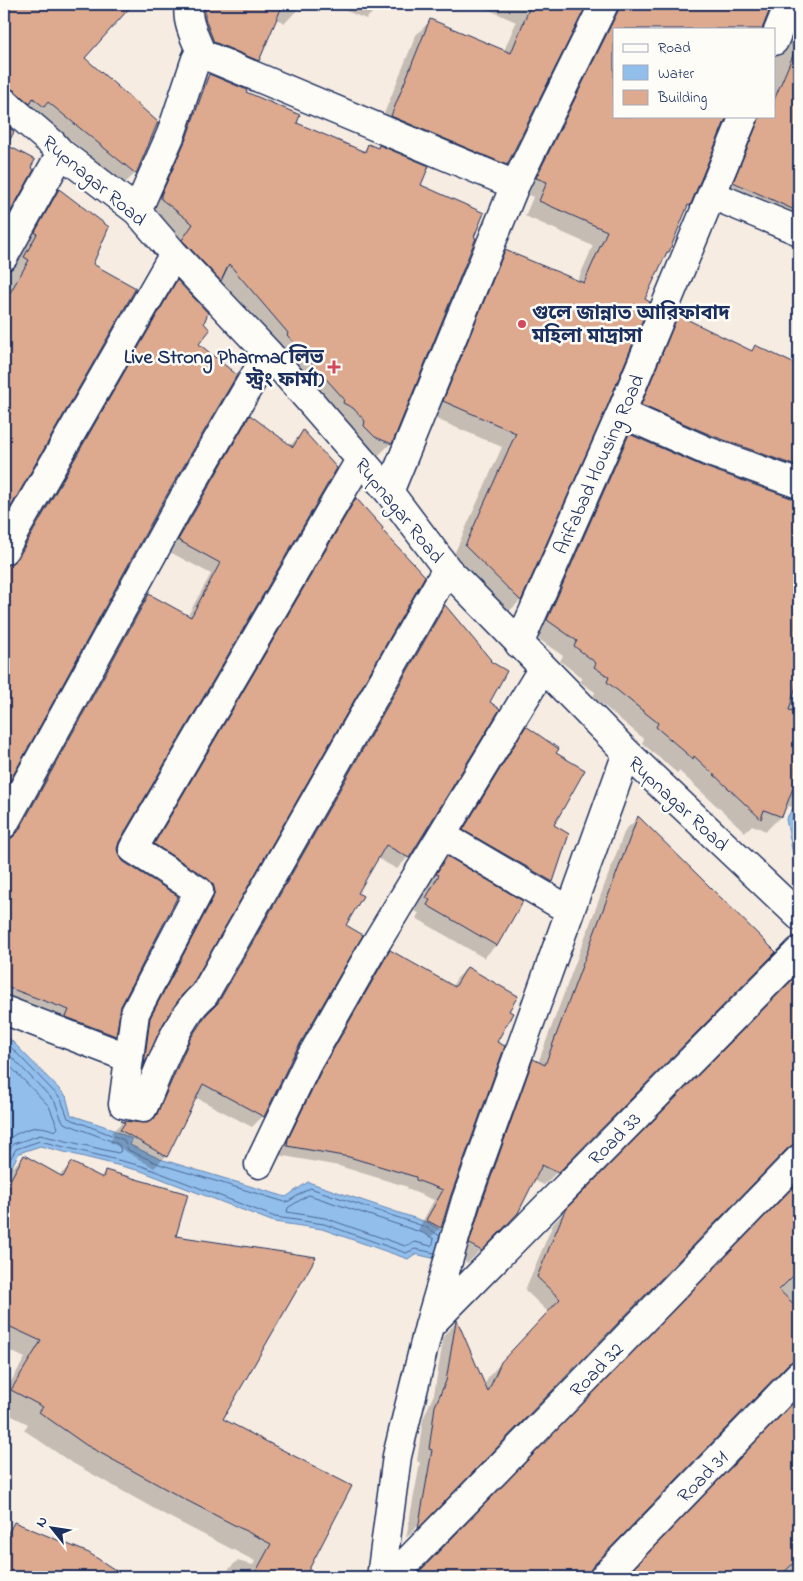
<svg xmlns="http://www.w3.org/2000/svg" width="803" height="1581" viewBox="0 0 803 1581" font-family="'Indie Flower','Noto Sans Bengali',sans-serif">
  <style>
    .water { fill: #92beeb; stroke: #6285b3 }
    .shadow { fill: #0003 }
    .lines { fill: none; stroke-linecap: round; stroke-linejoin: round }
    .shore { stroke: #4b6896; stroke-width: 1 }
    .building { fill: #ddaa90; stroke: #1b2f5e }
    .minor-casing { stroke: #1b2f5e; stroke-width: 31 }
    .minor { stroke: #fdfcf7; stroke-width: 28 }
    .poi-dot { fill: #d1495b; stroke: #fdfcf7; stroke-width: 2 }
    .labels { text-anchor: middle; stroke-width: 5; stroke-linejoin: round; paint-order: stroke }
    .street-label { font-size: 20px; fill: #1b2f5e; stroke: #fdfcf7 }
    .poi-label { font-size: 20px; font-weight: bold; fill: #1b2f5e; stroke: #fdfcf7; text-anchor: start }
  </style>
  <rect width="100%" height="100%" fill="#f7ece2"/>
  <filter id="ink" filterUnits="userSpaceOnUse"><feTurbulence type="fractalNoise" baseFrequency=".02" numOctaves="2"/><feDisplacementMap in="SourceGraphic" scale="10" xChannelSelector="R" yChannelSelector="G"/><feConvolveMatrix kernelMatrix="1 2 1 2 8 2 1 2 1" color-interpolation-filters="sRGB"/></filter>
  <g filter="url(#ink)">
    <path class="water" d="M795,805L799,806V855L793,854L786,819Z
      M4,1033L66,1096L71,1115L107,1127L132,1139L130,1145L160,1159L286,1197L308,1182L429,1223L447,1234L441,1260L415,1254L408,1259L322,1229L274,1222L141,1171L40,1146L19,1153L4,1181Z"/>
    <path class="shadow" d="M4,4H123L127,9L83,59L157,122L135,174L124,184L37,112L32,117L4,101Z
      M192,4H301L299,8L285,23L276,19L258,60L243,75L199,56Z
      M329,4H381L366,19Z
      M476,4H585L506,164L492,179L377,131L416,35L431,20L504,51L516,22Z
      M594,4H762L761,6L614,29V116L689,205L685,209L668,252L664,256L644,300L605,406L520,601L505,615L451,561L502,447L429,416L491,266L505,252L577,282L593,246L525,216L533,197L522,192Z
      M799,23V232L720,197L736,116H774V57L776,58L784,38Z
      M209,75L244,93L295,124L362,152L368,146L376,149L379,146L420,185L391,443L374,460L144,216L191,92Z
      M4,124L13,132L5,145L32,170L4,222Z
      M59,190L92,265L134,289L4,517V273L10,271L49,201Z
      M177,282L197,344L160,505L4,789V567L10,565L167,292Z
      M679,317L750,352L755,347L799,368V494L627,420L664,332Z
      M250,417L290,446L303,431L118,841L116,849L120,1005L115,1036L104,1046L4,1000V841L10,839L138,606L149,595L187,617L211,574L168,551L239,427Z
      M629,435L701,467L793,500H799V809L785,805L781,816L766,831L752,825L745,832L679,771L677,773L642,743L644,739L593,697L595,692L580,682L582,678L560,661L563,656L533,635L615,450Z
      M356,500L380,530L181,995L162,1023L143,1064L136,1072L141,1028L204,909L146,854L347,509Z
      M445,606L408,857L397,869L377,858L357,894L292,1056L263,1116L252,1127L195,1097L166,1156L154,1168L110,1142L114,1135L111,1133L122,1122L147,1124L179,1052L195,1028L206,1016L433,618Z
      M526,728L555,753L553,826L568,835L552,882L537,897L449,845L511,743Z
      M638,818L774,952L544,1185L533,1180L517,1213L468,1263L457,1257L521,1074L533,1061L538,1063L625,830Z
      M447,858L496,945L484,958L416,918L419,913L414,911L427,888L425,887L435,870Z
      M390,952L452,987L457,978L467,969L508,1012L495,1042L440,1228L431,1237L418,1230L434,1200L407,1189L408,1187L339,1166L278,1155L312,1082L381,961Z
      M797,977L799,979V1163L789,1156H781L775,1160L406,1538L420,1463L417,1461L423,1419L434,1394L444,1335L457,1322L484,1386L489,1376L548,1312L525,1290L553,1224Z
      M24,1156L59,1176L71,1164L99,1178L105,1172L174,1237L222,1419L304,1577H306H221L237,1561L253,1565L255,1561L169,1517L69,1461L24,1430L28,1424L4,1412V1393L25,1358L4,1348V1179L7,1173Z
      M799,1182V1378L789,1372H781L775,1375L592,1565L588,1572V1577H414L583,1406Z
      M799,1398V1577H627L798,1400Z
      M15,1523L88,1554L124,1577H4V1534Z"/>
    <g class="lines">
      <path class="shore" d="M4,1040L61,1099L68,1118L124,1140L128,1150L159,1164L285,1202L289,1201L310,1188L426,1227L440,1236
        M4,1049L55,1102L61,1118L64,1123L114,1142L119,1145L121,1151L118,1153L40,1135L13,1144L4,1158
        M4,1060L49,1106L58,1128L55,1131C50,1129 44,1127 38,1127C27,1128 11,1135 4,1143
        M4,1170L16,1149L40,1141L142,1166L275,1217L324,1224L406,1253L415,1249L435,1253
        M309,1195L423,1233L434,1239L433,1244L431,1246L415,1242L405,1246L325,1218L287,1212L288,1208Z"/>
    </g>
    <path class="building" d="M4,4H133L85,58L158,122L136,174L48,102L44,107L33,98L30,104L14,90L4,87Z
      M205,4H283L259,61L214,42L205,19Z
      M531,4H587L507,165L391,116L430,19L511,53Z
      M620,4H772L762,29H614V116H727L690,206L688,205L669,252H667L645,299L650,302L607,407L521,601L465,546L516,433L443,401L505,250L584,283L607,231L539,201L547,182L536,178L618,11Z
      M799,41V212L733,182L758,122L759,116H774V100Z
      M209,74L247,90L246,92L300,115L297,123L365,152L368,144L378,148L379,145L429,166L421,185L484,213L474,237L476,238L392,444L375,437L364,426L365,421L353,408L343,403L344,399L287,335L288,333L229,264L221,281L186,244L182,240L193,224L161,199V195L186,139Z
      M4,122L14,132L7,145L35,160L31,167L34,170L7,218L4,216Z
      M59,189L109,227L93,264L136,288L4,519V303L29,260L24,257L37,234L35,232Z
      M177,280L208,313L204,323L210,330L199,344L237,375L161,505L4,792V566L11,564L18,558Z
      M678,315L752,351L755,345L799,366V467L713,436L641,405Z
      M250,415L293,447L303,430L337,468L119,842L117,849L119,856L124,862L178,896L121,1006L116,1036L66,1017L69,1010L4,986V840L12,838L18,832L149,594L191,617L220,563L178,540Z
      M629,434L702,466L794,499H799V676L789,710L799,712V790L793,788L782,817L764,810L761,819L694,756L693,759L656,727L658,723L607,682L609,677L594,667L596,663L574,646L577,641L547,620Z
      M356,498L383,528L382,530L425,576L192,985L182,995L163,1024L144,1065L150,1018L213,898L215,891L213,884L207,878L154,844Z
      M445,605L491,660L490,661L507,671L490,702L500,709L409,858L386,845L358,893L363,896L346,925L363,935L293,1056L264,1117L203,1084L167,1157L120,1130L125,1123L121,1121L147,1123L153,1120L157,1114L190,1039L206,1015L218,1003Z
      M526,726L559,749L556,753L585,770L554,825L569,834L553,882L463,830Z
      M638,816L776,952L558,1173L542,1165L518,1213L482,1251L469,1244L481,1205L533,1059L545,1065Z
      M447,856L523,901L497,946L427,905L430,900L426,898L439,875L436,874Z
      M390,950L455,987L467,967L518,996L509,1011L513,1013L497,1042L505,1046L451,1195L441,1228L426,1220L443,1190L416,1180V1177L349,1157L287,1146L288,1139L321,1071Z
      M797,975L799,978V1144H794L788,1148L418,1529L432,1450L429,1449L435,1406L446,1381L456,1321L457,1320L488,1392L501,1362L560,1299L537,1277L565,1210Z
      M24,1155L63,1177L71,1162L103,1178L105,1170L188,1194L176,1236L316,1257L223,1419L352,1486L305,1577H253L271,1544L186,1500L86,1445L39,1412L43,1407L11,1390L41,1341L4,1324V1191Z
      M799,1181V1270L779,1290L799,1309V1360H794L788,1364L593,1566L589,1573V1577H414Z
      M799,1397V1558L779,1577H625Z
      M14,1522L89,1553L126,1577H4V1542Z"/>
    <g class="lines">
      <g class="minor-casing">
        <path id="minor" d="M190,4C184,17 196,41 202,54
          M774,41L789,4
          M4,102L53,144L61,153L137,211L174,254L268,353L389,492L447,569L627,753L799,916
          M712,195L799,231
          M137,211L171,134L196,59L202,54L515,185
          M4,256L61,153
          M621,413L707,451L799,484
          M360,460L133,849L199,891L135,1013L123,1104L143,1108C157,1076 177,1016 204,995L447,569
          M389,492L515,185L604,4
          M4,550L174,254
          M519,644L621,413L744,116
          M4,824L175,513L268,353
          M443,836L569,910
          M4,1010L129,1058
          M259,1164L307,1064L373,948L543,668
          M432,1323L799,951
          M381,1577L397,1456L429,1326L466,1200L627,753
          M392,1577L584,1381L799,1159
          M604,1577L799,1375"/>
      </g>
      <use href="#minor" class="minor"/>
    </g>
  </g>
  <g class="poi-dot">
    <circle cx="522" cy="324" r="5"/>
    <path d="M331.5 359.5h5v5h5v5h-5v5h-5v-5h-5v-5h5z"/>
  </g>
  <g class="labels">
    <g class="street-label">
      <text transform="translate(95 180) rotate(40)" y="7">Rupnagar Road</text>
      <text transform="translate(598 464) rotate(-66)" y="7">Arifabad Housing Road</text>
      <text transform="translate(400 510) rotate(51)" y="7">Rupnagar Road</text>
      <text transform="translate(679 803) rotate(43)" y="7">Rupnagar Road</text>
      <text transform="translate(614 1138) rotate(-45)" y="7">Road 33</text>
      <text transform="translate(596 1369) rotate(-46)" y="7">Road 32</text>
      <text transform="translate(702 1476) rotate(-46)" y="7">Road 31</text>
    </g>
    <g class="poi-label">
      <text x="532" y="319">গুলে জান্নাত আরিফাবাদ<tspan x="532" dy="23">মহিলা মাদ্রাসা</tspan></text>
      <text x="324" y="363" text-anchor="end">Live Strong Pharma(লিভ<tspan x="324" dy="23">স্ট্রং ফার্মা)</tspan></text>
    </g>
  </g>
  <rect width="803" height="1581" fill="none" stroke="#fdfcf7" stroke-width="20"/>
  <rect x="10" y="10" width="783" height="1561" fill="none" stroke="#1b2f5e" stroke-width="2" filter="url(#ink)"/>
  <rect x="613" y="28" width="162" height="90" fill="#fdfcf7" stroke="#a3aaba"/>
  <rect x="623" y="44" width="25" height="8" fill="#fdfcf7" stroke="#a3aaba"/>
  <text x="658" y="52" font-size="15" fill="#1b2f5e">Road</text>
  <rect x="623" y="65" width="25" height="15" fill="#92beeb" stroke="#a3aaba"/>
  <text x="658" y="78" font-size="15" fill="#1b2f5e">Water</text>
  <rect x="623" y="90" width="25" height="15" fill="#ddaa90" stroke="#a3aaba"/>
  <text x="658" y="102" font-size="15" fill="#1b2f5e">Building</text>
  <g transform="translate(52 1528) rotate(300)" stroke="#fdfcf7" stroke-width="4" paint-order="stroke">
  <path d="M0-4L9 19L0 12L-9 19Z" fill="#1b2f5e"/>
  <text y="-8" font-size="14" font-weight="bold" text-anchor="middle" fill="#1b2f5e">N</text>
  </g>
</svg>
